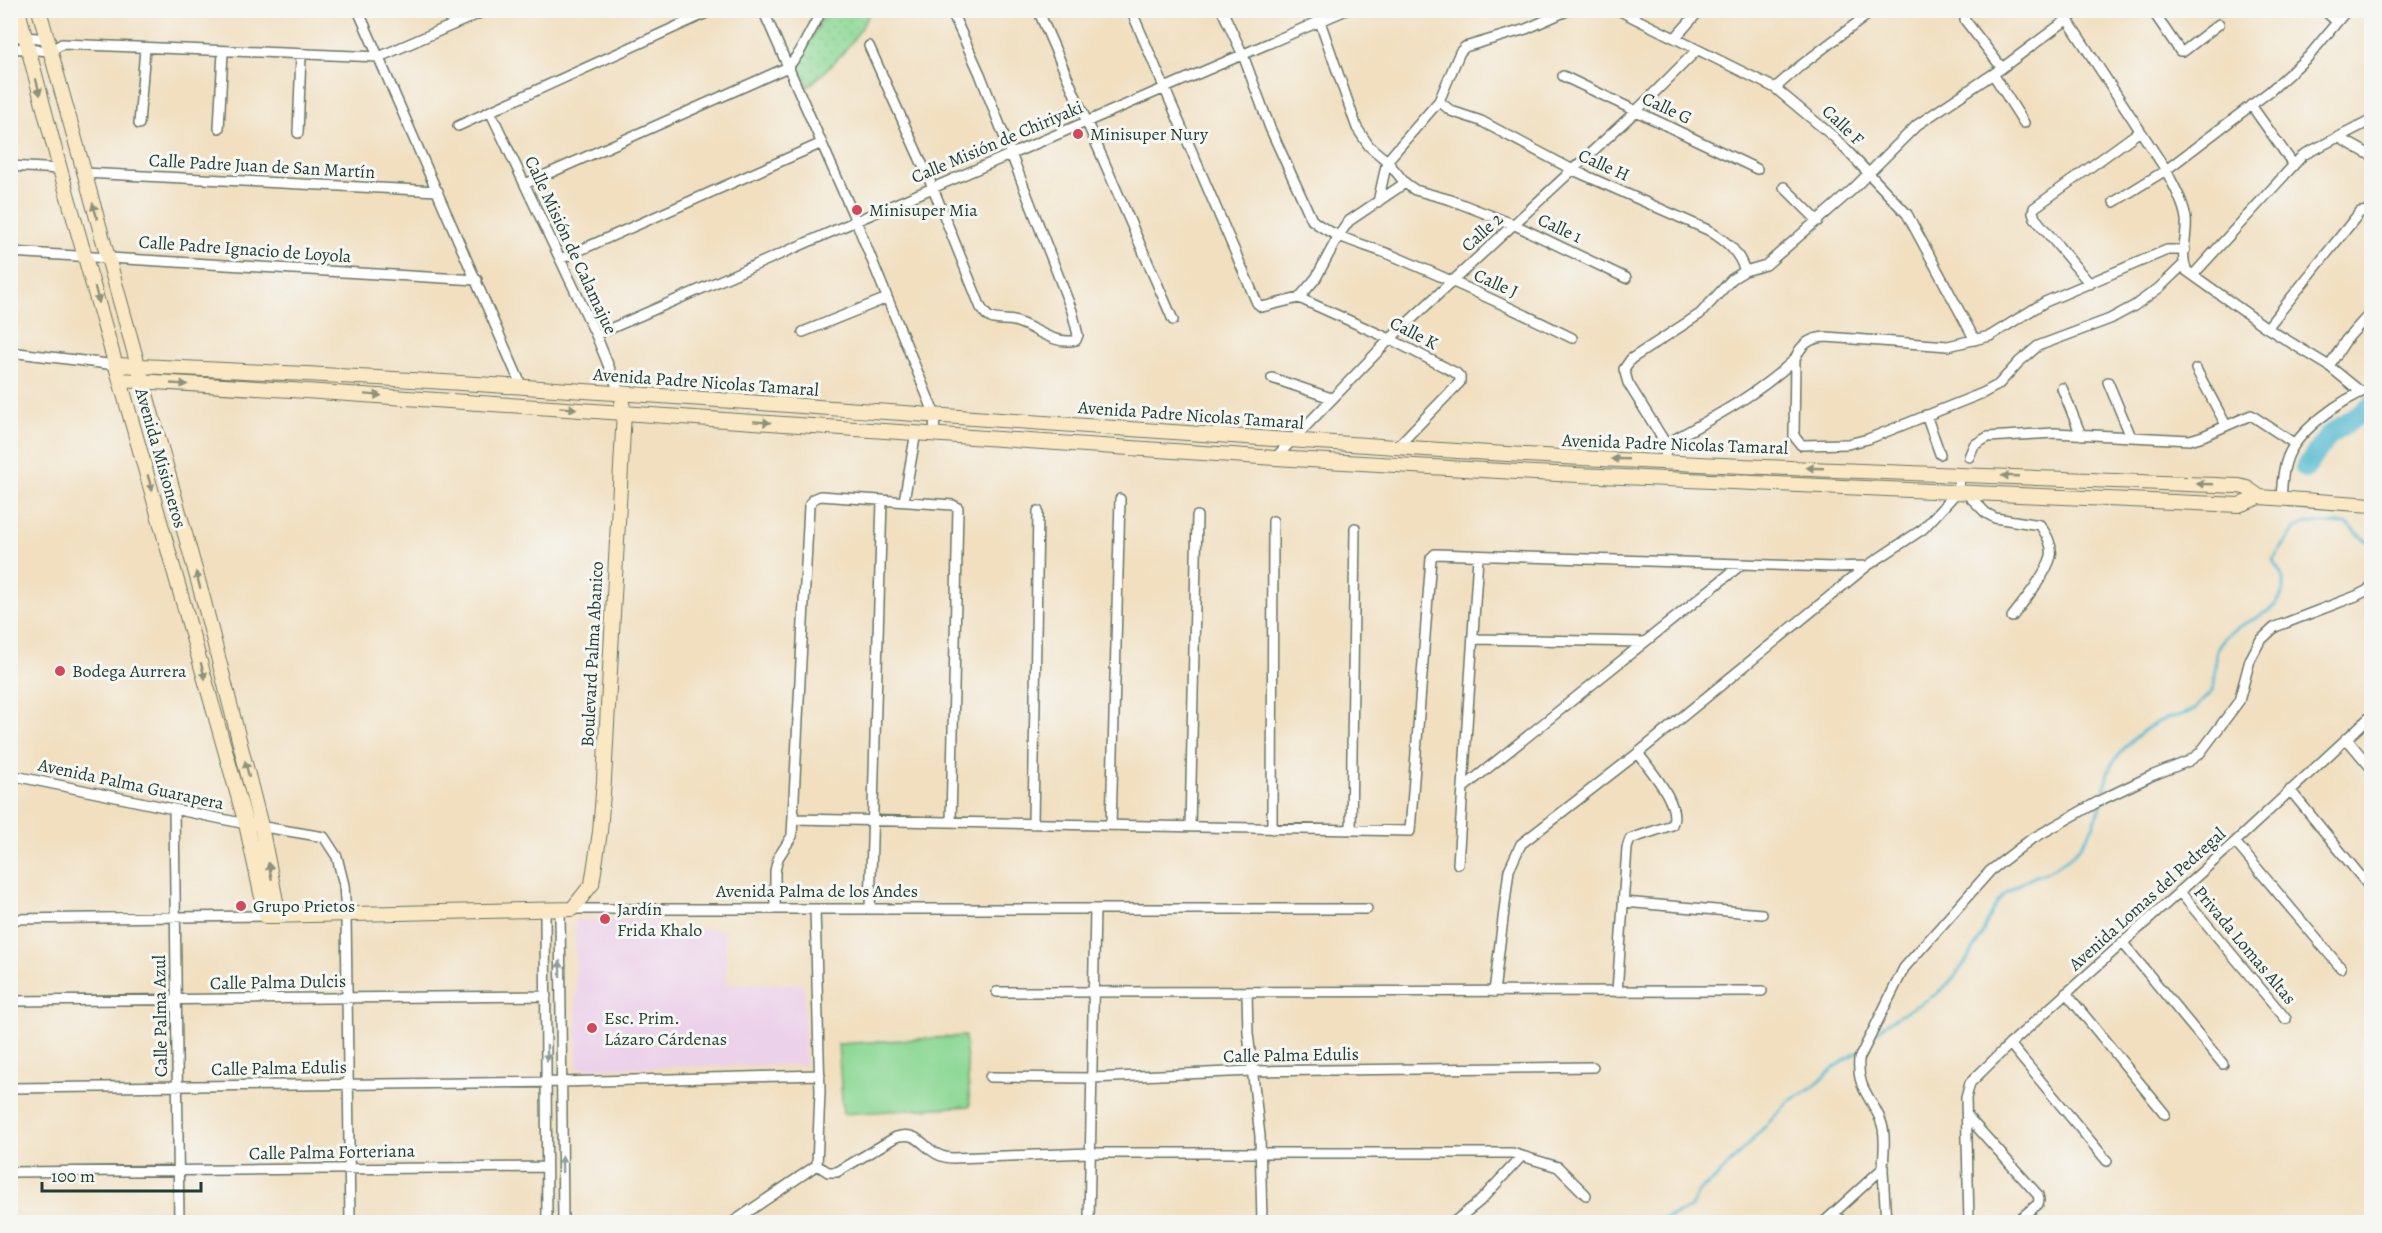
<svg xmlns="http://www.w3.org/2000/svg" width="2382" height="1233" viewBox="0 0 2382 1233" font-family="Alegreya,serif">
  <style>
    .built { fill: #ecd1ea }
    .grass { fill: #8dd895; stroke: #568a64; stroke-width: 1.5 }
    .park { fill: url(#park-dots); stroke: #568a64; stroke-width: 1.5 }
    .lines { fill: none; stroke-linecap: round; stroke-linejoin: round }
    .stream { stroke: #50b7cf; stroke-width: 3 }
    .river { stroke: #50b7cf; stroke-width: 20 }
    .street-casing { stroke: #687665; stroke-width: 12 }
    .secondary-casing { stroke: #687665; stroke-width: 16 }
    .street { stroke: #fff; stroke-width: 9 }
    .secondary { stroke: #fae7c3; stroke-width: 14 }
    .oneway { fill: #8c927c }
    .oneway2 { fill: #8f9e9a }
    .poi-dot { fill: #d1495b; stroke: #f6f6f2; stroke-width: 2 }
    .labels { text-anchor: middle; stroke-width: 6; stroke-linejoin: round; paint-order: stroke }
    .street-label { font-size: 18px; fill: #1f3d34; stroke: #f6f6f2 }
    .poi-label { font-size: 18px; fill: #1f3d34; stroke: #f6f6f2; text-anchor: start }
  </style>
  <defs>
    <pattern id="park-dots" width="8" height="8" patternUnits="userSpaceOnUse" patternTransform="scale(1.5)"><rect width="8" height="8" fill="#8dd895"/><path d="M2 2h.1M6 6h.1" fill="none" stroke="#79ba81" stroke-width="1.8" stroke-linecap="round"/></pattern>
  </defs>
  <rect width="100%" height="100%" fill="#f6f6f2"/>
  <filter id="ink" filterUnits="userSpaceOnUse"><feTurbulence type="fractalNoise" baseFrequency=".0167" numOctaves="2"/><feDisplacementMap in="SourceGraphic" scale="12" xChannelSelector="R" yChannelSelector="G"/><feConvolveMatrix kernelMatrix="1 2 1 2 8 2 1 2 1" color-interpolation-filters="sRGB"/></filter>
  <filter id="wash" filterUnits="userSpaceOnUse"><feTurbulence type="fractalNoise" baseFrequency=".008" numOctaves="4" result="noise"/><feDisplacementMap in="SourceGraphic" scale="24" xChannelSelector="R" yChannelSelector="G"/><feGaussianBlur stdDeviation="1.35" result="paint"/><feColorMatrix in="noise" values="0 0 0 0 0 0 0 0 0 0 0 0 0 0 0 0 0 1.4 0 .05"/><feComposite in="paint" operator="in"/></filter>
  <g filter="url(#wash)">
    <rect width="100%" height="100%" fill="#f1dfc0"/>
    <path class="built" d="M575,920H658L659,930L725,929L726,984H804L805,1065L577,1068Z"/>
    <path class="grass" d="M965,1036L970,1106L843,1114L838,1044Z"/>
    <path class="park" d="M826,11H871C853,45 837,61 808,87L798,64Z"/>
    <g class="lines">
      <path class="stream" d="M2103,797C2105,788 2106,774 2111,766C2123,746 2144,727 2165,719C2175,715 2187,716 2195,708C2200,702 2211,695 2213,688C2218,675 2212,660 2218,647C2233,616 2288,620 2283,580C2282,572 2276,568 2273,560L2296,528L2306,523L2347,524L2369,543
        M1876,1033C1901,1008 1931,1005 1953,978C1964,965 1973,952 1981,936C1988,922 1991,908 2003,896C2016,884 2030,879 2046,872C2076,858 2094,835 2101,803
        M1656,1222L1691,1208L1698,1192L1718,1176L1790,1100L1808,1091L1834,1068L1858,1051"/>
      <path class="river" d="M2305,468L2329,435L2372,406"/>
    </g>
  </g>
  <g filter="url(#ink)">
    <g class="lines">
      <g class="street-casing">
        <path id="street" d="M358,10L522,387
          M763,10L856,221L935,415L934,433
          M1038,10L1173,320
          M1131,10L1257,303L1262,307L1299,298L1390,339L1456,373L1460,377V382L1396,448
          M1222,10L1243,55L1270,128L1312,220C1335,239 1368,245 1396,257C1455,282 1514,309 1572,338
          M1316,10L1357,128L1369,146L1387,161L1405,183L1415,190L1451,200L1515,225L1626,278
          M1618,10L1775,88L1835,138L1907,214L1975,340
          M2152,10L2180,51H2184L2219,24
          M2324,10L2337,22
          M2067,19L2166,170C2173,185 2184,202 2186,219C2188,236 2179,255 2187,271L2267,328L2329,366L2361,392
          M1965,20L2002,68
          M10,36L50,39
          M1675,38L1700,10
          M869,46L933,188L981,308C984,311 986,316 991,318C998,321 1007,319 1014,321C1034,326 1054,346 1076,340L1078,335L1072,311L980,74L951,10
          M10,48L50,51L62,44L379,57L487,10
          M1993,74L2024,123
          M1563,76L1757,169
          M1775,88L1800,66L1874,10
          M1439,101L1451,111L1481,121L1573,170L1708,230C1726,241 1738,250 1745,271
          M2251,105L2293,164
          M490,111L596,335L620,394
          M139,124L145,48
          M458,126L713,10
          M219,128L223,52
          M298,133L301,55
          M2338,137L2372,156
          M10,166L60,169
          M84,173L438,191
          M525,184L788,67L799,53L822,10
          M1784,187L1818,221
          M1378,202L1387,161L1439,101L1460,52L1465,47L1526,29L1569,10
          M2114,202L2166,170L2270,91L2309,56L2347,10
          M10,252L477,280
          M560,259L822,143
          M2184,264L2159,288L2134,306L2110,319L2038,346L2019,362L1998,385L1983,393L1868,439L1848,444L1801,445L1794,436L1795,359C1801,344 1810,338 1826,337L1948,346L1990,336L2045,302L2167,250H2185
          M2193,275L2303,155L2372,120
          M2090,284L2035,218L2033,212L2034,208L2140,131
          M1299,298L1316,278L1339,235L1349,221L1405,183
          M2267,328L2360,212L2372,211
          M803,332L887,298
          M596,335L856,221L1346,10
          M10,352L116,365
          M2329,366L2346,340L2372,311
          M2196,369L2226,425
          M1272,378L1331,398
          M2108,382L2131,437
          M2062,388L2081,435
          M1926,415L1940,454
          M1666,444L1628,383L1624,369L1631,359L1700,314L1732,279L1745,271L1766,265L1852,190L1917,125L2002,68L2080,10
          M1969,457L1974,445L1988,437L2054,433L2190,440L2203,436L2251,415L2295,444
          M1275,458L1390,339L1636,111L1697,50
          M1665,461L1666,444C1710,419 1758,395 1795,359
          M1964,491L1986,513L1995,518L2040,525C2046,534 2053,545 2051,556C2046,575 2024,601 2012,617
          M2281,499C2282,487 2282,474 2286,462C2294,432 2343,398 2372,388
          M904,501L916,432
          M1473,639L1644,642
          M2346,738L2372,769
          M10,775L246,824L324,837L337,857L344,885L346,914L350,1222
          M1463,788L1742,564
          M2290,790L2372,890
          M174,809L179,1222
          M793,819L1410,831L1431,558L1435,554L1833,567L1867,566
          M1033,824L1038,511
          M1111,825L1120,499
          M1190,827L1197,516
          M1272,829L1273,521
          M1351,830L1355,528
          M2235,842L2341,968
          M1458,864L1478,557
          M2179,891L2286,1019
          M1624,902L1762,914
          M572,909H1367
          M775,909V871L778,858L792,836L809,506L813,499L820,496L953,505L958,508L951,822
          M815,909L820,1092L817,1165
          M870,909L882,500
          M560,910L563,1222
          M545,911L547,1222
          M10,919L266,916
          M2122,942L2223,1064
          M997,992L1762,991
          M1247,992L1248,1033L1260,1136L1262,1222
          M1494,992L1509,870L1521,844L1638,753L1867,566L1923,529L1958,491L1959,474
          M1617,992L1627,848L1630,839L1672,825C1682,805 1650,770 1638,753
          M2066,993L2165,1114
          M10,1001L546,996
          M2010,1044L2107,1161
          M990,1077L1092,1078L1252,1071L1593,1067
          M10,1088L561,1082L820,1075
          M1968,1117L2038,1195L2039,1200L2038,1204L2016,1222
          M817,1165L828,1172H837L896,1137C925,1129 923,1157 953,1158L1090,1153H1512L1558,1167L1586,1195
          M10,1172L546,1167
          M1834,1214L1843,1222
          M733,1222L817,1165
          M1089,1222L1095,909
          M1454,1222L1480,1201L1522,1156
          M1824,1222L1883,1168
          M1886,1222C1885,1205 1884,1188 1883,1171C1883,1156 1886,1143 1883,1128C1877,1101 1856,1093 1859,1059L1904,968L1990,871L2030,840L2103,799L2151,776L2189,761L2200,753L2239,701L2250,660L2260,641L2275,627L2356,596L2368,590L2372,584
          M1969,1222L1966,1098L1970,1083L2010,1044L2235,842L2372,715"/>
      </g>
      <g class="secondary-casing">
        <path id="secondary" d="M18,10L60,169L246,824L266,916L572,909L592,884L600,832L604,780L624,412L622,403
          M39,10L204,602L261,826L279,916
          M116,365C543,383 969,420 1395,447C1676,466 1958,474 2239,486L2247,488L2260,497
          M120,380L291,390L1275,458L1535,473L2239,505L2260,497L2372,505"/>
      </g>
      <use href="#street" class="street"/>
      <use href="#secondary" class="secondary"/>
    </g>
    <defs><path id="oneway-solid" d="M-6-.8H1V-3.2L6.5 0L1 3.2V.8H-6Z" transform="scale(1.5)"/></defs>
    <g class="oneway">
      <use href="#oneway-solid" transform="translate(38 87) rotate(75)"/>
      <use href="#oneway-solid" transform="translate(95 211) rotate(-107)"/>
      <use href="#oneway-solid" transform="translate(97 295) rotate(75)"/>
      <use href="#oneway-solid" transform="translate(179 384) rotate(3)"/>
      <use href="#oneway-solid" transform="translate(373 395) rotate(4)"/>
      <use href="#oneway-solid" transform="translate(568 408) rotate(4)"/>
      <use href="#oneway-solid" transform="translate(762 422) rotate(4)"/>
      <use href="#oneway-solid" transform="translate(1620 459) rotate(-178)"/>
      <use href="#oneway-solid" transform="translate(1815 468) rotate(-178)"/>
      <use href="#oneway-solid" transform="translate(2010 476) rotate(-178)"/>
      <use href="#oneway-solid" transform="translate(150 483) rotate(74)"/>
      <use href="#oneway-solid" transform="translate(2205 484) rotate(-178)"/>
      <use href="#oneway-solid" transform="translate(198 580) rotate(-105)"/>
      <use href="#oneway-solid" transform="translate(203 671) rotate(75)"/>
      <use href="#oneway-solid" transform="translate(247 769) rotate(-104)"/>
      <use href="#oneway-solid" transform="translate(270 871) rotate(-102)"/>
    </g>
    <g class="oneway2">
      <use href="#oneway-solid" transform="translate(560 969) rotate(-90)"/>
      <use href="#oneway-solid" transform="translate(547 1053) rotate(89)"/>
      <use href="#oneway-solid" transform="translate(562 1164) rotate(-91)"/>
    </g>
  </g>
  <g class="poi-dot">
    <circle cx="1078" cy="134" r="6"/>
    <circle cx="857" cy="210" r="6"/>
    <circle cx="60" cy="671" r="6"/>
    <circle cx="241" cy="906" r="6"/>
    <circle cx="605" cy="919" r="6"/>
    <circle cx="592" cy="1028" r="6"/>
  </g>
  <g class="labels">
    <g class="street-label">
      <text transform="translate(1667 108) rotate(25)" y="6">Calle G</text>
      <text transform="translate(1843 125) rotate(44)" y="6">Calle F</text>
      <text transform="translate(997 142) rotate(-23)" y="6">Calle Misión de Chiriyaki</text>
      <text transform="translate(1604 165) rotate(24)" y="6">Calle H</text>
      <text transform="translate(262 166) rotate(3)" y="6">Calle Padre Juan de San Martín</text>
      <text transform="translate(1560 228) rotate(25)" y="6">Calle 1</text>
      <text transform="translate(1482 232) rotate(-42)" y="6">Calle 2</text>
      <text transform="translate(571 245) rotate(65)" y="6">Calle Misión de Calamajue</text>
      <text transform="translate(245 249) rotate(4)" y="6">Calle Padre Ignacio de Loyola</text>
      <text transform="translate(1496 283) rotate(24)" y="6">Calle J</text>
      <text transform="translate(1414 333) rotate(27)" y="6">Calle K</text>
      <text transform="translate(706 382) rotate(4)" y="6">Avenida Padre Nicolas Tamaral</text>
      <text transform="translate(1191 415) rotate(4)" y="6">Avenida Padre Nicolas Tamaral</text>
      <text transform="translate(1675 444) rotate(2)" y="6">Avenida Padre Nicolas Tamaral</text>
      <text transform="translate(161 458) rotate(74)" y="6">Avenida Misioneros</text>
      <text transform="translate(592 654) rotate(-87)" y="6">Boulevard Palma Abanico</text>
      <text transform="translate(131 784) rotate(12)" y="6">Avenida Palma Guarapera</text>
      <text x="817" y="897">Avenida Palma de los Andes</text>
      <text transform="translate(2147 899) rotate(-42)" y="6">Avenida Lomas del Pedregal</text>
      <text transform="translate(2245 945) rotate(50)" y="6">Privada Lomas Altas</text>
      <text transform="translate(278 982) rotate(-1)" y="6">Calle Palma Dulcis</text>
      <text transform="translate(160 1016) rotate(-91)" y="6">Calle Palma Azul</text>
      <text transform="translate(1291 1055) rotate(-1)" y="6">Calle Palma Edulis</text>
      <text transform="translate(279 1068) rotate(-1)" y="6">Calle Palma Edulis</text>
      <text transform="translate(332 1152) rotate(-1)" y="6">Calle Palma Forteriana</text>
    </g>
    <g class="poi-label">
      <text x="1090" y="140">Minisuper Nury</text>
      <text x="869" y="216">Minisuper Mia</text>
      <text x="72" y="677">Bodega Aurrera</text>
      <text x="253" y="912">Grupo Prietos</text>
      <text x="617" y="915">Jardín<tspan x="617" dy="21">Frida Khalo</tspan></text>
      <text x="604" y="1024">Esc. Prim.<tspan x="604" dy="21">Lázaro Cárdenas</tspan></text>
    </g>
  </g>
  <rect width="2382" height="1233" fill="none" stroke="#f6f6f2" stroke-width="36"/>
  <path d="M42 1182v9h159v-9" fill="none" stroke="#1f3d34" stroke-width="3"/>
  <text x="51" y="1182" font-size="18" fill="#1f3d34" stroke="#f6f6f2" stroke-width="4.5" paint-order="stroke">100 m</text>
</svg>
